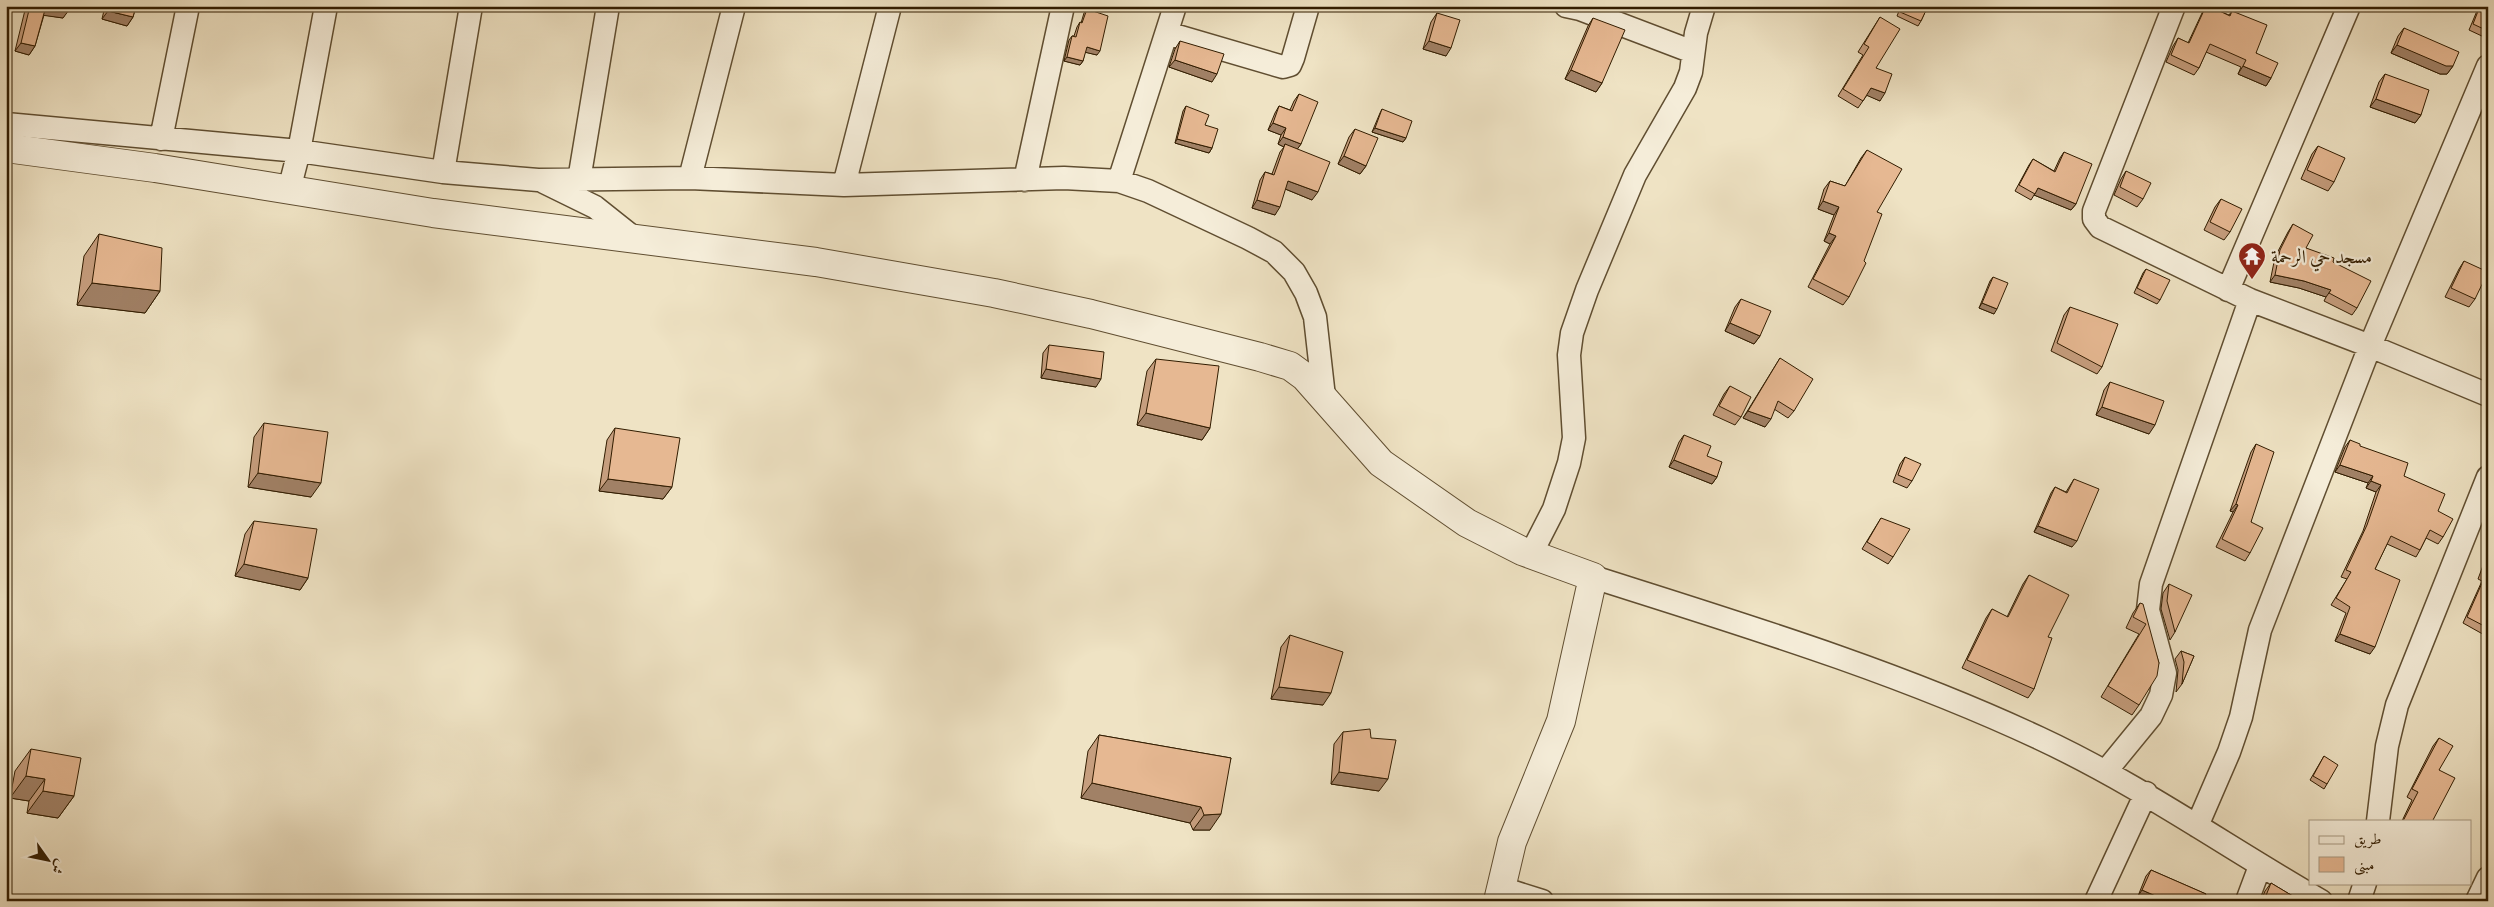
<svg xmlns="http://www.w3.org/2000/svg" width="2494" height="907" viewBox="0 0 2494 907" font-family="'Gentium Book Plus',Amiri,serif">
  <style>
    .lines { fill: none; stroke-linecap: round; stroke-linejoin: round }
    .minor-casing { stroke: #604e31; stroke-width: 25 }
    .tertiary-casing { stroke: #604e31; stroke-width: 30 }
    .minor { stroke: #f5edd9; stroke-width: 22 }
    .tertiary { stroke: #f5edd9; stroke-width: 28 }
    .wall { fill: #c69e7e; stroke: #311c00 }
    .shaded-wall { fill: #a18166; stroke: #311c00 }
    .building { fill: #e6b892; stroke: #311c00 }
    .labels { text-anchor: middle; stroke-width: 4.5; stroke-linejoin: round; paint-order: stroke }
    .poi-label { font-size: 19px; fill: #311c00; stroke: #f5edd9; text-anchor: start }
  </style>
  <rect width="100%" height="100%" fill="#efe3c4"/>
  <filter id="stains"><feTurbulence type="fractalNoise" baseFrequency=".004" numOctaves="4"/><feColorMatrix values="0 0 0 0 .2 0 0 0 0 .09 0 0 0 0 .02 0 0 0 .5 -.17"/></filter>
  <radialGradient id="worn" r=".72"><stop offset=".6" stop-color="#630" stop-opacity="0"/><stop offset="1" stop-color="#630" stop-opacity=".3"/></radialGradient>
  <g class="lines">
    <g class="minor-casing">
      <path id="minor" d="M1566,6L1580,9L1693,52
        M2174,6L2094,211V219L2100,227L2250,300L2370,346L2488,395
        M1167,33L1283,67L1290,65L1293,58L1308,6
        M6,124L299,151L443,172L538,180L690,178L844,185L1064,178L1119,181L1148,191L1248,238L1274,252L1294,272L1306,293L1315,317L1324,397
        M161,139L188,6
        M443,172L471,6
        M690,178L734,6
        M579,180L608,6
        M1025,180L1063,6
        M1119,181L1175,6
        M544,182L595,207L634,238
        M844,185L890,6
        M289,190L299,151L326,6
        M2228,290L2349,6
        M1531,554L1554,509L1569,463L1574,438L1569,355L1572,333L1587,290L1635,175L1685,88L1691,72L1696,33L1704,6
        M1593,577C1744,625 1896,671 2039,738C2138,784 2227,847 2321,901
        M2106,771L2151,716L2161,695L2165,673L2148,610L2151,584L2250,300
        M2378,821L2387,746L2397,705L2488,477
        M2197,826L2229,752L2241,717L2260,630L2370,346L2488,66
        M1501,888L1542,901
        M2096,901L2146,793
        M2247,901L2260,866
        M2359,901L2365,883
        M2477,901L2488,878"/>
    </g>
    <g class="tertiary-casing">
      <path id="tertiary" d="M6,148L155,168L433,213L816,262L994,293L1091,314L1260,357L1290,366L1305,377L1381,463L1467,523L1522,551L1593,577L1561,721L1512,842L1498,901"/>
    </g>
    <use href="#minor" class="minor"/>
    <use href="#tertiary" class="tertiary"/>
  </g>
  <path class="wall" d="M26,6H70L63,18L44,15L35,46L29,55L15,51Z
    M105,6H136L133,17L127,26L102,19Z
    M1901,6H1928L1921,21L1918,26L1897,16Z
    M2206,6L2229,15L2232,11L2271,78L2266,86L2238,74L2241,67L2206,52L2199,68L2194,75L2166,62L2173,46L2178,38L2188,43L2202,13Z
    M2479,6H2488V31L2484,37L2469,30Z
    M1087,9L1097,55L1085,52L1083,61L1080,65L1064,61L1069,40L1072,36H1074L1077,27L1080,22L1081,23L1084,13Z
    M1437,13L1446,56L1423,49L1431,22Z
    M1880,17L1876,68L1880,101L1867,95L1858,108L1838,96L1863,55L1858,52Z
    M1593,18L1602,83L1596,92L1565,79L1588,26Z
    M2404,28L2453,66L2447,74H2440L2391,53L2398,36Z
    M1180,41L1212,82L1169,67L1175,49Z
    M2385,74L2421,115L2415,123L2370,107L2379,82Z
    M1299,94L1301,144L1297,149L1312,200L1285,189L1275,215L1252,208L1260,180L1265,172L1272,174L1280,152L1284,147L1278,144L1281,135L1268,130L1275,113L1279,106L1290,110L1294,101Z
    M1186,106L1205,125L1212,148L1209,153L1175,143L1183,111Z
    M1382,109L1406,138L1403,142L1372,132L1380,113Z
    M1355,129L1366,166L1360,174L1338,164L1349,137Z
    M2318,146L2334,182L2328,191L2301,179L2312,154Z
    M1867,150L1877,212L1849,297L1843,305L1808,287L1830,244L1824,241L1834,215L1818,209L1824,189L1830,181L1845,186L1861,158Z
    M2064,152L2076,204L2071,210L2034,195L2031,200L2015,191L2029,165L2033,159L2054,171L2060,158Z
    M2126,171L2143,199L2137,207L2114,195L2121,179Z
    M2221,199L2230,232L2224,240L2204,230L2215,207Z
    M2488,213V225L2483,223Z
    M2293,224L2306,248L2333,262L2357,308L2352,315L2324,301L2326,297L2299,288L2270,282L2275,257L2288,232Z
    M99,234L160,291L145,313L77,305L84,256Z
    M2464,261L2475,299L2469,307L2445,297L2459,269Z
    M2146,269L2160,300L2157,304L2134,293L2143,273Z
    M1993,277L1994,314L1979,308L1990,281Z
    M1741,299L1760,336L1754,344L1725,331L1735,307Z
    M2070,307L2102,367L2097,374L2051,351L2064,315Z
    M1049,345L1096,387L1041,378L1043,353Z
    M1780,358L1794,411L1788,418L1774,409L1765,427L1743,418Z
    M1156,359L1210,428L1202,440L1137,425L1147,371Z
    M2110,382L2149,434L2096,415L2104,390Z
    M1730,386L1741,417L1735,425L1713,415L1724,394Z
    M264,423L311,497L248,487L254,437Z
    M615,428L672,487L663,499L599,491L607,440Z
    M1684,435L1707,456L1717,477L1712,484L1669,467L1679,442Z
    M2350,440L2404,476L2438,511L2443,537L2438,544L2426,538L2420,550L2416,557L2387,544L2375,569L2370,654L2335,641L2346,613L2331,605L2347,579L2341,577L2363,531L2376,492L2366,488L2368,483L2335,472L2345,447Z
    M2256,444L2251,522L2250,553L2245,561L2216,547L2233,512L2230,511L2251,452Z
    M1905,457L1912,481L1907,488L1893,482L1900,464Z
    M2074,479L2072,547L2034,532L2051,493L2055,487L2066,492Z
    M1881,518L1893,557L1888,564L1862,549Z
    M254,521L308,578L300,590L235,576L245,534Z
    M2488,552V637L2463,623L2482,581L2478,579Z
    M2029,575L2048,637L2034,689L2028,698L1962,668L1986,618L1992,609L2007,617L2023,584Z
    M2169,584L2175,632L2170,640L2161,609L2163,593Z
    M2140,603L2159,663L2139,705L2132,715L2101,697L2139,634L2126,628L2133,613Z
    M1290,635L1323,705L1271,699L1281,647Z
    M2181,651L2194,656L2182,684L2176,692L2178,670L2175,659Z
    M1343,732L1371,738L1379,791L1331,784L1334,744Z
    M1099,735L1231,758L1210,830H1193L1190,823L1081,798L1088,751Z
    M2439,738V770L2433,820L2434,821H2402L2412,800L2407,797L2433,746Z
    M31,749L74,796L58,818L27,813L29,801L10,798L15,771Z
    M2324,756L2327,784L2324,789L2310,780Z
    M2151,870L2206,894L2138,896L2146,876Z
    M2271,883L2301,901H2261L2265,891Z"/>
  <path class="shaded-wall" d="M46,6L69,10L63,18L41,15Z
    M108,11L133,17L127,26L102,19Z
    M1429,41L1451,48L1446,56L1423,49Z
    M21,43L35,46L29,55L15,51Z
    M2397,45L2453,66L2447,74H2440L2391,53Z
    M1087,47L1100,51L1097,55L1084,52Z
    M1067,57L1083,61L1080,65L1064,61Z
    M1175,60L1217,74L1212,82L1169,67Z
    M2243,66L2271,78L2266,86L2238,74Z
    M1571,70L1602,83L1596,92L1565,79Z
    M1871,88L1885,93L1880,101L1866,95Z
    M2376,99L2421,115L2415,123L2370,107Z
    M1273,123L1286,128L1281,135L1268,130Z
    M1375,128L1406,138L1403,142L1372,132Z
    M1283,137L1301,144L1296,151L1285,144L1284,147L1278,144Z
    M1177,139L1212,148L1209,153L1175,143Z
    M1344,156L1366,166L1360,174L1338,164Z
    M1288,181L1318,192L1312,200L1283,188Z
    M2038,188L2076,204L2071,210L2034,195Z
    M1257,200L1280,207L1275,215L1252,208Z
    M1823,201L1839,207L1834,215L1818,209Z
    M1829,233L1836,236L1830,244L1824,241Z
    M2275,275L2304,281L2331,290L2326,297L2299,288L2270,282Z
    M92,283L160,291L145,313L77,305Z
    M1982,303L1997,309L1994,314L1979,308Z
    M1730,323L1760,336L1754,344L1725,331Z
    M1046,369L1101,379L1096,387L1041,378Z
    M2102,407L2155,425L2149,434L2096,415Z
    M1748,411L1771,419L1765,427L1743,418Z
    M1146,413L1210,428L1202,440L1137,425Z
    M1674,460L1717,477L1712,484L1669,467Z
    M2340,465L2373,476L2368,483L2335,472Z
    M258,473L321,483L311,497L248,487Z
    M608,479L672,487L663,499L599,491Z
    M2371,481L2381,485L2376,492L2366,488Z
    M2236,504L2238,505L2233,512L2230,511Z
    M2038,526L2077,541L2072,547L2034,532Z
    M244,564L308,578L300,590L235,576Z
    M2340,634L2375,647L2370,654L2335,641Z
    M1279,687L1331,693L1323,705L1271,699Z
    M1339,772L1388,779L1379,791L1331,784Z
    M26,776L45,779L29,801L10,798Z
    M1092,783L1201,807L1190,823L1081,798Z
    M43,791L74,796L58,818L27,813Z
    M1221,814L1210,830H1193L1204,815Z
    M2142,890L2167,901H2150L2138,896Z"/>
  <path class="building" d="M30,6H46L35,46L21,43Z
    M47,6H70L69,10Z
    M109,6H136L133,17L108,11Z
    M1902,6H1928L1921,21L1900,12Z
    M2206,6H2209L2230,16L2232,11L2267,25L2256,53L2278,63L2271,78L2243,66L2246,60L2210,44L2199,68L2171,55L2178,38L2189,43Z
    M2480,6H2488V31L2473,24Z
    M1087,9L1108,16L1100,51L1087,47L1083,61L1067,57L1072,36L1076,37L1080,22L1082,23Z
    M1437,13L1460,20L1451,48L1429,41Z
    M1880,17L1900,29L1876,68L1892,74L1885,93L1871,88L1863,101L1843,89L1869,47L1864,44Z
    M1593,18L1625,30L1602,83L1571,70Z
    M2404,28L2459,52L2453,66H2446L2397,45Z
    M1180,41L1224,54L1217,74L1175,60Z
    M2385,74L2429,90L2421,115L2376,99Z
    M1299,94L1318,102L1301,144L1283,137L1286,128L1273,123L1279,106L1292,111Z
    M1186,106L1209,115L1205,125L1218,129L1212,148L1177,139Z
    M1382,109L1412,121L1406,138L1375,128Z
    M1355,129L1378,138L1366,166L1344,156Z
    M1285,144L1330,162L1318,192L1288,181L1280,207L1257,200L1265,172L1274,175Z
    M2318,146L2345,158L2334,182L2307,170Z
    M1867,150L1902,169L1877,212L1882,214L1864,261L1866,263L1849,297L1813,279L1836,236L1829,233L1839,207L1823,201L1830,181L1845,186Z
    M2064,152L2092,164L2076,204L2038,188L2035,194L2019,185L2033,159L2055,172Z
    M2126,171L2151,183L2143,199L2120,187Z
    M2221,199L2242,209L2230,232L2210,222Z
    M2293,224L2313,235L2306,248L2334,258L2333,262L2371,281L2357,308L2329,293L2331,290L2304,281L2275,275L2280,250Z
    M99,234L162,248L160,291L92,283Z
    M2464,261L2488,272L2475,299L2451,288Z
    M2146,269L2170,280L2160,300L2137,288Z
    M1993,277L2008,283L1997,309L1982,303Z
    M1741,299L1771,311L1760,336L1730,323Z
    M2070,307L2118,324L2102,367L2057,343Z
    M1049,345L1104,352L1101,379L1046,369Z
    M1780,358L1813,379L1794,411L1778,401L1771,419L1748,411Z
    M1156,359L1219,366L1210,428L1146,413Z
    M2110,382L2164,401L2155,425L2102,407Z
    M1730,386L1751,397L1741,417L1719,406Z
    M264,423L328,432L321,483L258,473Z
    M615,428L680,438L672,487L608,479Z
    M1684,435L1711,446L1707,456L1722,462L1717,477L1674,460Z
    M2350,440L2360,444V446L2408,463L2404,476L2445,494L2438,511L2453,519L2443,537L2430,530L2420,550L2391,536L2375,569L2400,580L2375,647L2340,634L2350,607L2336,598L2351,572L2346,570L2367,525L2381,485L2371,481L2373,476L2340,465Z
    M2256,444L2274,452L2251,522L2263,528L2250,553L2222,539L2238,505L2236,504Z
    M1905,457L1921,464L1912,481L1898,475Z
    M2074,479L2099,489L2077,541L2038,526L2055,487L2067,493Z
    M1881,518L1910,529L1893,557L1867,542Z
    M254,521L317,529L308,578L244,564Z
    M2488,559V628L2467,617L2486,574L2483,572Z
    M2029,575L2069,595L2048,637L2052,638L2034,689L1967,660L1992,609L2008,617Z
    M2169,584L2192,595L2175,632L2167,601Z
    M2140,603L2143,604L2159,663L2157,676L2139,705L2108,686L2146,624L2133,617Z
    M1290,635L1343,652L1331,693L1279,687Z
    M2181,651L2194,656L2182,684L2184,662Z
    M1370,729L1371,738L1396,740L1388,779L1339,772L1343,732Z
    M1099,735L1231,758L1221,814L1204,815L1201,807L1092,783Z
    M2439,738L2453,746L2439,770L2455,778L2433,820L2434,821H2403L2418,792L2412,789Z
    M31,749L81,758L74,796L43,791L45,779L26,776Z
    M2324,756L2338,765L2327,784L2313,776Z
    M2151,870L2206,894L2203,901H2167L2142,890Z
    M2271,883L2301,901H2262L2265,898Z"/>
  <defs>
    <g id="temple-pin" transform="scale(1.4375)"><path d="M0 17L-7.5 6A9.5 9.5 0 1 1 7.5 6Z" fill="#8f2418" stroke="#f5edd9"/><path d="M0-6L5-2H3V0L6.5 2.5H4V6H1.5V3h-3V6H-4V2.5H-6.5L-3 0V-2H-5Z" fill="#fff"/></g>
  </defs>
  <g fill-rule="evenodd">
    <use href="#temple-pin" x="2252" y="256"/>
  </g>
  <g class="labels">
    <g class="poi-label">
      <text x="2271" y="263">مسجد حي الرحمة</text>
    </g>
  </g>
  <rect width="2494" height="907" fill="none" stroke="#efe3c4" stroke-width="25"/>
  <rect x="8" y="8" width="2479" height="892" fill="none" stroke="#311c00" stroke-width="2.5"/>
  <rect x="12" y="12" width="2469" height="882" fill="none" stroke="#311c00"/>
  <rect x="2309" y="820" width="162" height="65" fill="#f5edd9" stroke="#a79982"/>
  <rect x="2319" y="836" width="25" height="8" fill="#f5edd9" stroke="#a79982"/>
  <text x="2354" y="844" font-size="15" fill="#311c00">طريق</text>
  <rect x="2319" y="857" width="25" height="15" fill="#e6b892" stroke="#a79982"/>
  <text x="2354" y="870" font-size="15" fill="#311c00">مبنى</text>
  <g transform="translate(48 860) rotate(123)" stroke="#f5edd9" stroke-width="4" paint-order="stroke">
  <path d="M0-4L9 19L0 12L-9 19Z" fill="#311c00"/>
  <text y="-8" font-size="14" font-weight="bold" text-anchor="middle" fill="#311c00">ش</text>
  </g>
  <rect width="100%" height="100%" filter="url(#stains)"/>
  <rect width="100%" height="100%" fill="url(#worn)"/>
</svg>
